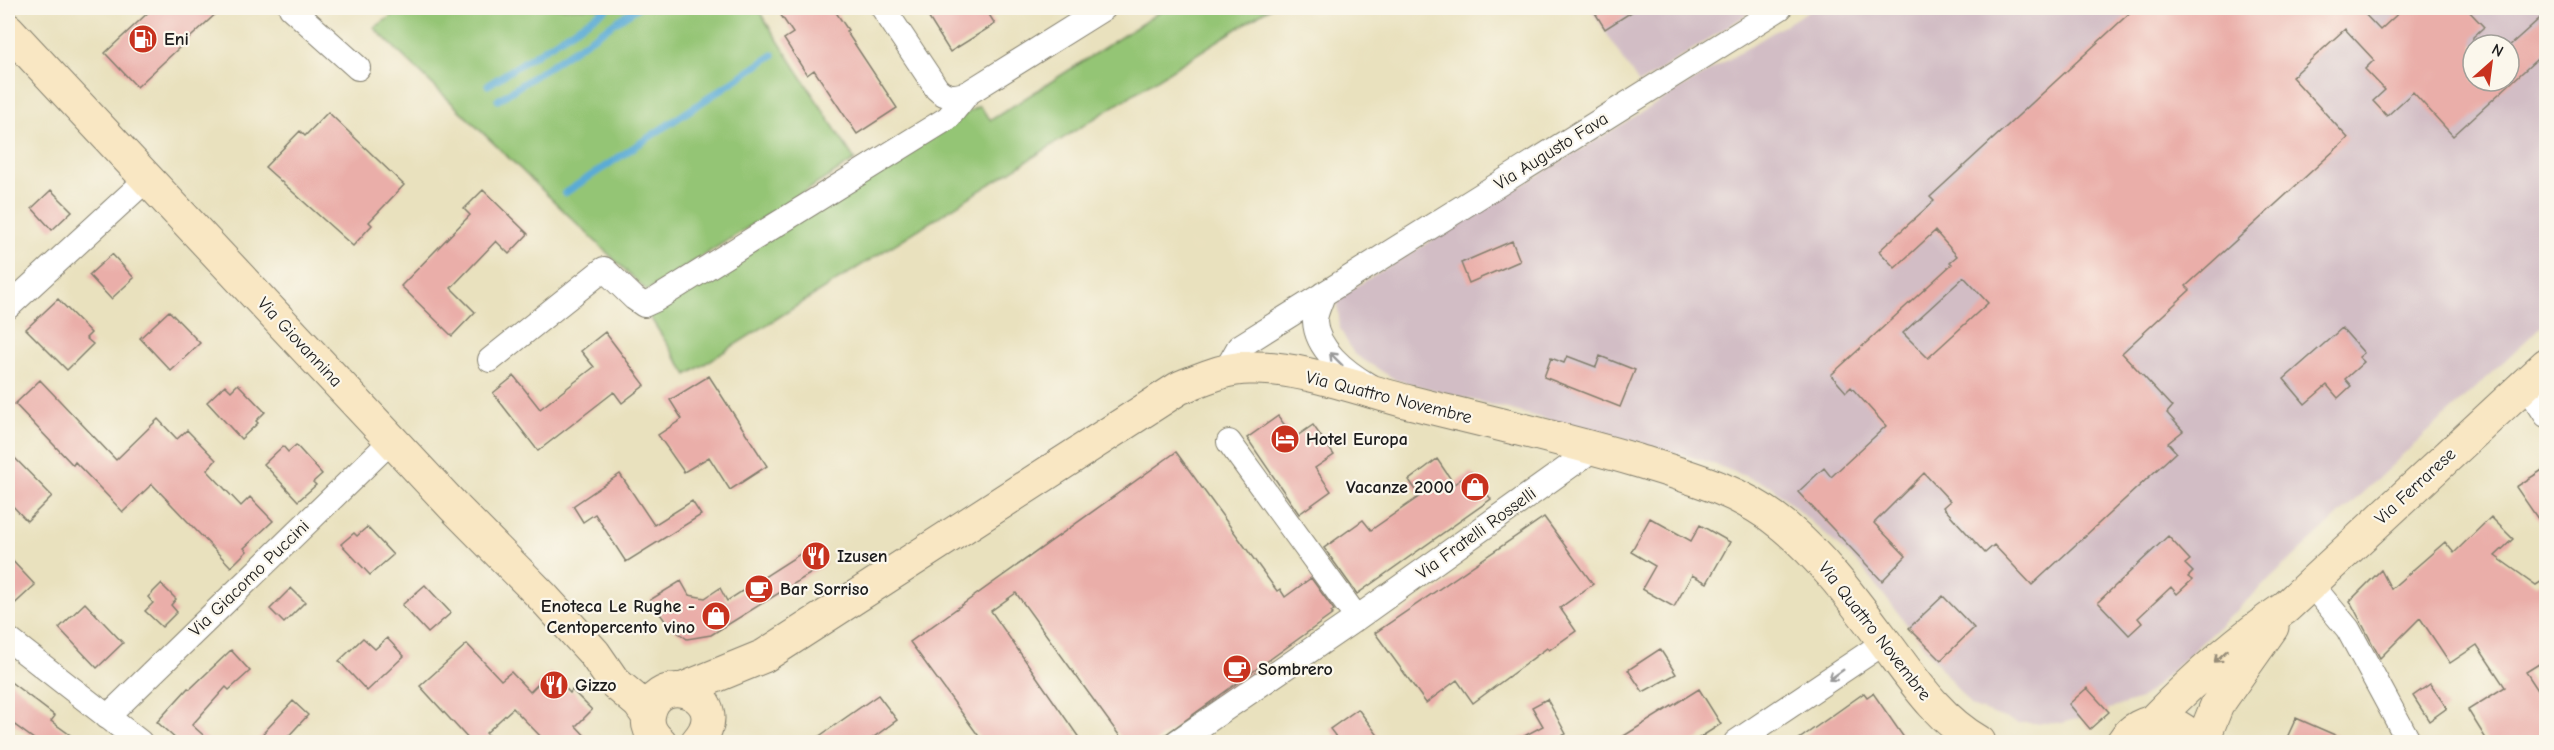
<svg xmlns="http://www.w3.org/2000/svg" width="2554" height="750" viewBox="0 0 2554 750" font-family="'Comic Neue',sans-serif">
  <style>
    .industrial { fill: #d2bdc5; fill-rule: evenodd }
    .green { fill: #94c575; stroke: #587048; stroke-width: 1.5 }
    .lines { fill: none; stroke-linecap: round; stroke-linejoin: round }
    .stream { stroke: #5aabd5; stroke-width: 7 }
    .building { fill: #eaaea9; fill-rule: evenodd }
    .street-casing { stroke: #827e6d; stroke-width: 26 }
    .secondary-casing { stroke: #827e6d; stroke-width: 35 }
    .street { stroke: #fff; stroke-width: 24 }
    .secondary { stroke: #f9e7c3; stroke-width: 33 }
    .oneway { stroke: #999 }
    .oneway2 { stroke: #968c78 }
    .labels { text-anchor: middle; stroke-width: 4.5; stroke-linejoin: round; paint-order: stroke }
    .poi-label { font-size: 18px; font-weight: bold; fill: #1c1c1c; stroke: #fbf7ec; text-anchor: start }
    .street-label { font-size: 18px; fill: #1c1c1c; stroke: #fbf7ec }
  </style>
  <rect width="100%" height="100%" fill="#fbf7ec"/>
  <filter id="ink" filterUnits="userSpaceOnUse"><feTurbulence type="fractalNoise" baseFrequency=".0167" numOctaves="2"/><feDisplacementMap in="SourceGraphic" scale="12" xChannelSelector="R" yChannelSelector="G"/><feConvolveMatrix kernelMatrix="1 2 1 2 8 2 1 2 1" color-interpolation-filters="sRGB"/></filter>
  <filter id="wash" filterUnits="userSpaceOnUse"><feTurbulence type="fractalNoise" baseFrequency=".008" numOctaves="4" result="noise"/><feDisplacementMap in="SourceGraphic" scale="24" xChannelSelector="R" yChannelSelector="G"/><feGaussianBlur stdDeviation="1.35" result="paint"/><feColorMatrix in="noise" values="0 0 0 0 0 0 0 0 0 0 0 0 0 0 0 0 0 1.4 0 .05"/><feComposite in="paint" operator="in"/></filter>
  <g filter="url(#wash)">
    <rect width="100%" height="100%" fill="#e9e1be"/>
    <path class="industrial" d="M1590,8H1757L1639,84Z
      M1813,8H2546V322L2141,699L2063,723H2018L1971,706L1861,566L1771,486L1703,460L1396,380L1354,354L1340,329L1337,298ZM2473,45H2509V81H2473Z"/>
    <path class="green" d="M403,8H757L855,160L647,291L374,28Z
      M1166,8H1270L687,375L648,314L960,117L979,106L991,120Z"/>
    <g class="lines">
      <path class="stream" d="M488,85L608,8
        M498,100L637,8
        M565,193L773,55"/>
    </g>
    <g id="blocks">
      <path class="building" d="M153,8H222L137,87L105,53Z
        M776,8H833L848,30L846,31L897,108L857,134L814,70L807,75L784,39L793,33Z
        M939,8H985L995,24L950,52L927,15Z
        M1592,8H1638L1605,29Z
        M2135,8H2359L2380,30L2404,8H2466L2484,27L2473,37V81H2509V46L2547,12V50L2453,136L2413,92L2387,116L2373,101L2385,90L2365,69L2374,60L2345,29L2292,77L2348,138L2186,286L2190,290L2122,353L2172,407L2167,413L2183,431L2168,443L2176,452L2032,585L1994,545L1985,553L1943,507L1950,501L1924,473L1874,523L1906,556L1882,581L1798,492L1824,468L1831,477L1886,426L1851,387L1846,392L1831,375L1952,264L1950,262L1957,256L1935,231L1895,268L1879,251L1934,201L1930,197ZM1964,277L1988,303L1928,358L1903,333Z
        M328,112L404,185L369,222L372,225L353,246L265,167L300,131L305,136Z
        M51,190L72,211L52,230L32,208Z
        M483,190L528,234L509,254L496,241L451,288L475,312L452,336L401,286L470,215L464,209Z
        M1512,241L1520,261L1469,283L1461,263Z
        M112,254L134,278L111,299L89,275Z
        M58,299L91,333L86,338L93,344L67,370L26,329Z
        M169,311L200,343L171,371L140,338Z
        M2342,328L2364,353L2359,357L2364,362L2345,379L2351,386L2338,398L2327,385L2305,404L2284,379Z
        M605,332L645,385L622,403L614,392L538,451L493,393L514,376L540,409L594,367L581,351Z
        M1567,356L1596,367L1600,356L1635,370L1620,407L1544,377L1551,358L1564,363Z
        M709,376L767,466L730,490L709,457L684,472L658,435L682,419L670,400Z
        M40,380L116,460L158,419L177,439L187,430L216,460L207,470L241,506L250,497L273,521L244,548L247,551L231,567L152,484L123,512L75,462L73,465L15,404Z
        M238,384L265,412L256,421L258,423L241,439L207,402L225,385L231,391Z
        M1278,416L1294,438L1313,425L1334,455L1315,468L1331,491L1299,514L1247,438Z
        M296,445L322,474L313,482L316,485L298,501L264,464L283,446L288,452Z
        M8,451L52,496L27,521L8,501Z
        M1176,452L1277,591L1280,589L1285,597L1311,578L1334,610L1331,612L1333,614L1155,742H1124L1016,593L991,611L1082,742H983L910,642Z
        M1437,459L1454,484L1471,472L1491,499L1357,594L1324,548L1363,520L1371,530L1420,496L1409,480Z
        M2547,467V532L2516,487Z
        M620,474L654,525L692,501L701,515L626,562L595,514L583,522L573,506Z
        M1544,517L1593,584L1560,608L1576,631L1549,650L1547,648L1473,703L1457,680L1426,703L1375,633Z
        M2491,517L2513,539L2495,556L2536,585L2547,578V659L2526,672L2547,704V742H2488L2468,710L2505,687L2477,645L2450,663L2420,618L2380,658L2350,601L2381,570L2391,589L2445,542L2454,553Z
        M1650,518L1691,541L1700,525L1730,542L1707,583L1692,575L1674,607L1642,589L1655,566L1631,552Z
        M367,527L393,555L370,575L341,544L354,533L357,536Z
        M2168,536L2190,560L2185,564L2193,572L2188,577L2192,580L2177,594L2171,587L2138,618L2142,623L2129,635L2098,602Z
        M814,545L826,564L711,635L687,639L668,625L650,600L681,581L689,595L705,598L720,588L727,601Z
        M8,556L35,585L8,610Z
        M161,584L176,599L171,605L177,612L162,627L145,611L153,603L148,597Z
        M425,585L451,613L428,633L402,605Z
        M291,588L305,602L284,623L270,609Z
        M1943,596L1974,628L1941,660L1909,628Z
        M85,603L123,643L97,668L59,628Z
        M363,638L375,649L387,638L404,656L367,691L339,661Z
        M467,644L501,680L511,672L530,692L550,672L570,693L572,690L592,710L576,726L591,742H546L513,708L486,733L495,742H471L420,686Z
        M1660,649L1676,674L1643,692L1628,670Z
        M231,650L250,671L229,690L226,687L192,725L211,742H179L157,722L188,688L190,689Z
        M8,680L55,716L51,721L80,742H38L8,720Z
        M2430,684L2447,708L2429,721L2413,696Z
        M2087,688L2109,712L2090,729L2069,704Z
        M1699,689L1721,724L1693,742H1614Z
        M1864,693L1867,697L1873,693L1907,742H1795Z
        M878,695L897,720L867,742H811Z
        M1547,699L1566,734L1550,742H1513L1543,726L1532,707Z
        M293,701L308,715L283,742H255Z
        M1358,709L1383,742H1340L1330,729Z
        M2296,718L2351,742H2285Z"/>
    </g>
  </g>
  <g filter="url(#ink)">
    <use href="#blocks" fill-opacity="0" stroke="#827e6d" stroke-width="1.5"/>
    <g class="lines">
      <g class="street-casing">
        <path id="street" d="M291,8L358,68
          M883,8L937,89C946,98 956,97 968,93L1104,8
          M1323,294C1321,302 1315,313 1315,321C1316,349 1346,372 1368,385
          M8,307L147,179
          M490,360L604,269L634,298L644,305L655,300L948,118L968,93
          M1226,370L1239,347L1780,8
          M2526,384L2546,415
          M1229,442L1357,618
          M2310,583L2348,629L2409,742
          M8,639L140,742
          M107,717L392,440
          M1177,742L1357,618L1595,448
          M1736,742L1885,642"/>
      </g>
      <g class="secondary-casing">
        <path id="secondary" d="M8,30L455,508L543,597L594,653L614,682L639,703L648,716
          M681,690L764,656L1179,388C1202,379 1224,368 1250,368C1298,366 1362,390 1409,402C1485,421 1561,438 1635,460C1687,476 1741,490 1784,526C1827,562 1859,608 1893,653C1918,687 1942,721 1979,742
          M2153,721C2194,679 2236,641 2285,608L2546,365
          M660,742C651,735 646,725 649,713C659,666 736,698 697,742
          M2123,742C2140,715 2177,716 2194,742
          M2202,742L2217,705L2272,627"/>
      </g>
      <use href="#street" class="street"/>
      <use href="#secondary" class="secondary"/>
    </g>
    <defs><path id="oneway-shaft" d="M-6 0H5M1.5-3L5.5 0L1.5 3" fill="none" stroke-width="1.6" stroke-linecap="round" stroke-linejoin="round" transform="scale(1.5)"/></defs>
    <g class="oneway">
      <use href="#oneway-shaft" transform="translate(1336 359) rotate(-135)"/>
      <use href="#oneway-shaft" transform="translate(1836 675) rotate(145)"/>
    </g>
    <use class="oneway2" href="#oneway-shaft" transform="translate(2221 656) rotate(138)"/>
  </g>
  <defs>
    <g id="fuel-disc" transform="scale(1.5)"><circle r="9.5" fill="#c8321e" stroke="#fbf7ec"/><path d="M-5.5-6h7V0h2V4h1.3V-2.5L3-4.5l.8-.8L6-3V5H2.5V1h-1V6h-7ZM-4.2-4.7v3.2H.2V-4.7Z" fill="#fff"/></g>
    <g id="hotel-disc" transform="scale(1.5)"><circle r="9.5" fill="#c8321e" stroke="#fbf7ec"/><path d="M-6-4.5h1.5V1H6V5H4.5V3h-9V5H-6ZM-4 0a1.8 1.8 0 1 1 3.6 0ZM.5 0V-2.5h3Q6-2.5 6 0Z" fill="#fff"/></g>
    <g id="shop-disc" transform="scale(1.5)"><circle r="9.5" fill="#c8321e" stroke="#fbf7ec"/><path d="M-5-2.5h2.3a2.7 3.5 0 0 1 5.4 0H5L5.5 6h-11ZM-1.5-2.5h3a1.5 2.3 0 0 0-3 0Z" fill="#fff"/></g>
    <g id="restaurant-disc" transform="scale(1.5)"><circle r="9.5" fill="#c8321e" stroke="#fbf7ec"/><path d="M-5-6h1v4h1v-4h1v4h1v-4h1v5L-1.5 .5V6h-2V.5L-5-1ZM5-6V6H3V1.5H1.5Q1.5-4 5-6Z" fill="#fff"/></g>
    <g id="cafe-disc" transform="scale(1.5)"><circle r="9.5" fill="#c8321e" stroke="#fbf7ec"/><path d="M-5.5-4.5H6V0H3Q3 3.5 0 3.5H-2.5Q-5.5 3.5-5.5 0ZM3-3.2v2h1.7v-2ZM-6 4.5H4V6H-6Z" fill="#fff"/></g>
  </defs>
  <g fill-rule="evenodd">
    <use href="#fuel-disc" x="143" y="39"/>
    <use href="#hotel-disc" x="1285" y="439"/>
    <use href="#shop-disc" x="1475" y="487"/>
    <use href="#restaurant-disc" x="816" y="556"/>
    <use href="#cafe-disc" x="759" y="589"/>
    <use href="#shop-disc" x="716" y="616"/>
    <use href="#cafe-disc" x="1237" y="669"/>
    <use href="#restaurant-disc" x="554" y="685"/>
  </g>
  <g class="labels">
    <g class="poi-label">
      <text x="164" y="45">Eni</text>
      <text x="1306" y="445">Hotel Europa</text>
      <text x="1454" y="493" text-anchor="end">Vacanze 2000</text>
      <text x="837" y="562">Izusen</text>
      <text x="780" y="595">Bar Sorriso</text>
      <text x="695" y="612" text-anchor="end">Enoteca Le Rughe -<tspan x="695" dy="21">Centopercento vino</tspan></text>
      <text x="1258" y="675">Sombrero</text>
      <text x="575" y="691">Gizzo</text>
    </g>
    <g class="street-label">
      <text transform="translate(1551 151) rotate(-32)" y="6">Via Augusto Fava</text>
      <text transform="translate(300 342) rotate(47)" y="6">Via Giovannina</text>
      <text transform="translate(1389 397) rotate(14)" y="6">Via Quattro Novembre</text>
      <text transform="translate(2415 486) rotate(-43)" y="6">Via Ferrarese</text>
      <text transform="translate(1476 533) rotate(-36)" y="6">Via Fratelli Rosselli</text>
      <text transform="translate(249 578) rotate(-44)" y="6">Via Giacomo Puccini</text>
      <text transform="translate(1875 631) rotate(52)" y="6">Via Quattro Novembre</text>
    </g>
  </g>
  <rect width="2554" height="750" fill="none" stroke="#fbf7ec" stroke-width="30"/>
  <g transform="translate(2491 63) rotate(28)"><circle r="28" fill="#fbf7ec" stroke="#a29f99" stroke-width="1.5"/>
  <path d="M0-4.5L10 22L0 15L-10 22Z" fill="#c8321e"/>
  <text y="-9" font-size="16" font-weight="bold" text-anchor="middle" fill="#1c1c1c">N</text>
  </g>
</svg>
